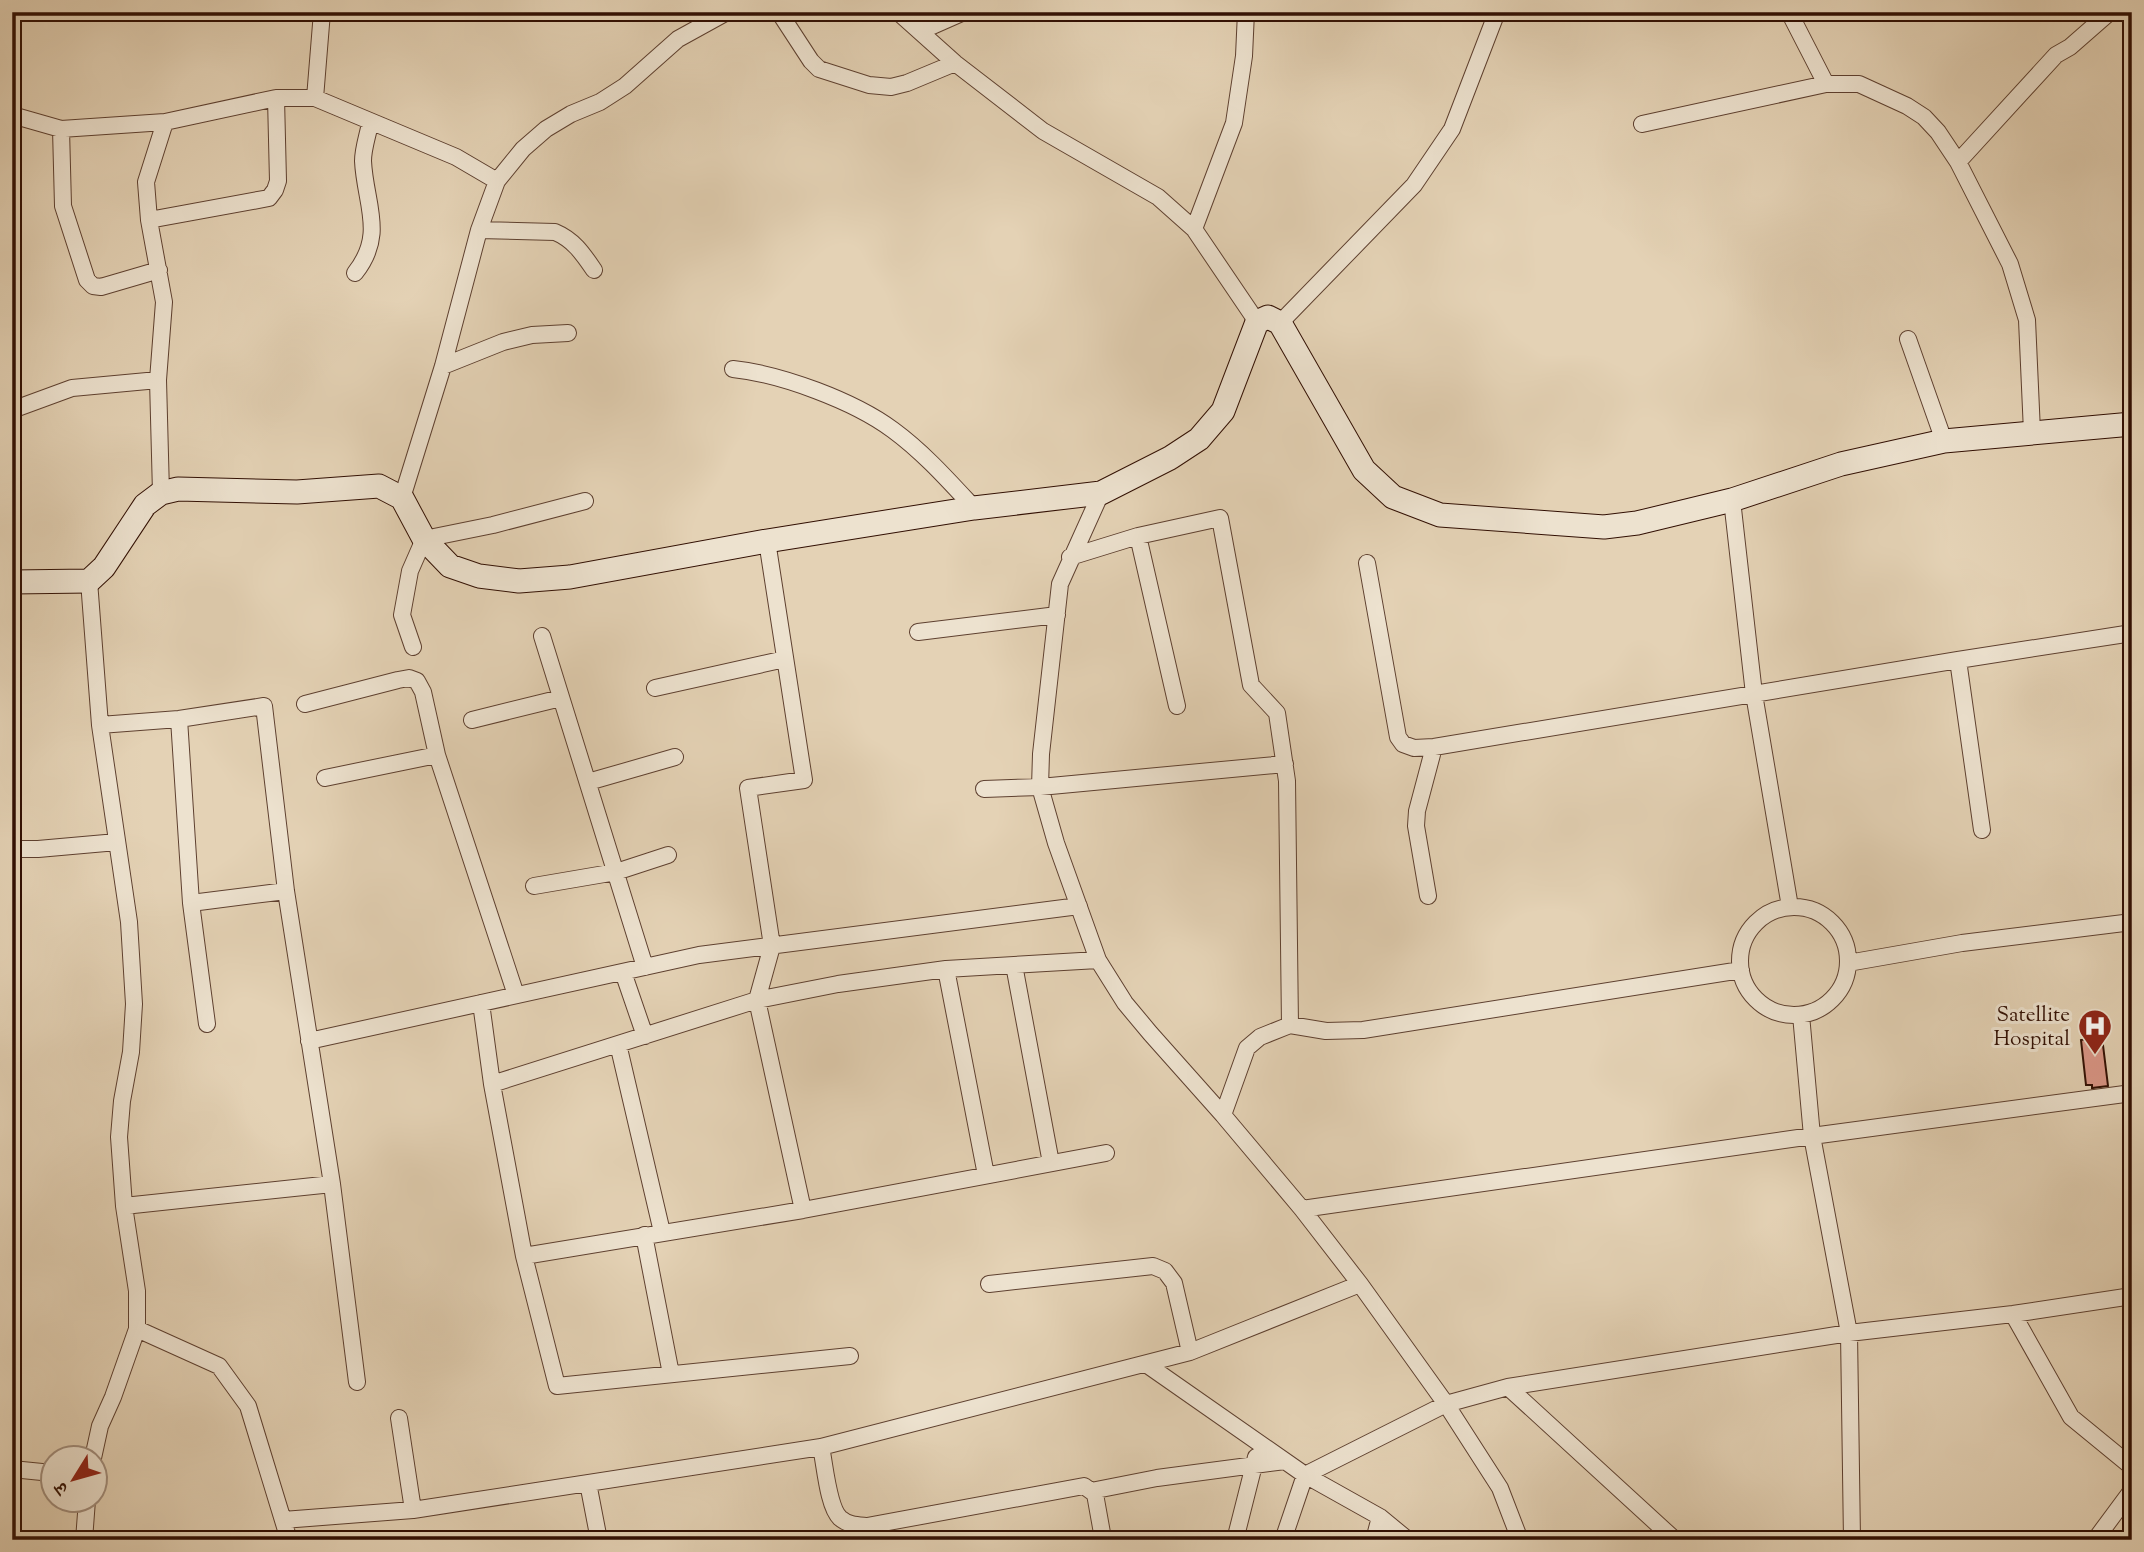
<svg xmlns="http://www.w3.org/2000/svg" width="2144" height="1552" viewBox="0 0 2144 1552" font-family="'Sorts Mill Goudy','Noto Serif Devanagari',serif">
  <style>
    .building { fill: #dc9889; stroke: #310f03; stroke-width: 2 }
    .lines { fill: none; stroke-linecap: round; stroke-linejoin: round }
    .street-casing { stroke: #5e4030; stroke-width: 18 }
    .secondary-casing { stroke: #310f03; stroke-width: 25 }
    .street { stroke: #ede2cf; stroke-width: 16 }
    .secondary { stroke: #ede2cf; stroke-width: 23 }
    .labels { text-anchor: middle; stroke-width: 6; stroke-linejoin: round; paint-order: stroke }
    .poi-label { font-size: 21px; fill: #310f03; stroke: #ede2cf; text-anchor: end }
  </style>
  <rect width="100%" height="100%" fill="#e4d2b5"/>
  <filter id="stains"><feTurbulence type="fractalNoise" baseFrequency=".00286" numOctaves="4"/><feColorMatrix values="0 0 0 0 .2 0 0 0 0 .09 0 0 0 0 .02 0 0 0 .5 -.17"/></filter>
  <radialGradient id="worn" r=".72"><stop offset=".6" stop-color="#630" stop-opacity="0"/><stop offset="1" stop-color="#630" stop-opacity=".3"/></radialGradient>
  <path class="building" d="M2102,1037L2108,1086L2092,1088V1085H2086L2081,1040Z"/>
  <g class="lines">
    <g class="street-casing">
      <path id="street" d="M779,12L811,61L819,69L869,85L891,87L907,83L955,63
        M898,12L955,63L1043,131L1158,197L1194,229L1257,322
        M1789,12L1826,84
        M921,31L964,12
        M315,98L322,12
        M12,115L61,129L165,122
        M1642,124L1826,84H1859L1907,106L1924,117L1938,132L1958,162L2010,264L2027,320L2032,432
        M61,129L63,206L87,280L93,286L101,287L159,270
        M1958,162L2056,55L2070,47L2110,12
        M149,220L269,198L275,190L278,181L276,98
        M1194,229L1234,123L1244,56L1246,12
        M479,230L555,232C574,240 583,254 594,270
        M355,273C386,234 365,204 363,161C363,148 368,135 370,123
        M1280,323L1414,185L1452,129L1497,12
        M1908,339L1944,441
        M443,366L503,342L532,335L568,333
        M733,369C781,374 854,401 893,430C923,452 948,480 974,508
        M12,410L72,388L158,380
        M161,493L158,380L164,302L149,220L146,182L165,122L276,98H315L456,157L497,181
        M1101,493L1060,584L1041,754L1040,787L1056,843L1098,960L1125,1003L1150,1033L1223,1115L1302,1209L1360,1284L1446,1404L1500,1488L1520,1540
        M402,498L443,366L479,230L497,181L523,149L546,129L571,114L600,102L625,86L678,39L727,12
        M1732,500L1754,694L1790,907
        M1138,536L1177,706
        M767,541L804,780L748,788L772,946L757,1000L803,1210
        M1070,557L1138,536L1220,518L1251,685L1277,713L1287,781L1290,1025
        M1367,563L1398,737L1403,744L1414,748L1434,747L1958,660L2132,633
        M89,581L100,725L129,922L134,1004L131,1052L122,1101L119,1137L124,1206L137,1291V1329L113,1397L100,1426L93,1458
        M918,632L1057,615
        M542,636L645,967
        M413,647L402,615L410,571L424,539L493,525L585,501
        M1958,660L1982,830
        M655,688L785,659
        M305,704L398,680L409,678L417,681L423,692L437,755L516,995
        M179,719L191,903L207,1024
        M472,720L561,698
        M100,725L179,719L264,706L286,891L332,1184L357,1382
        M325,778L437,755
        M588,782L675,757
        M984,789L1040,787L1285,764
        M12,849H38L117,842
        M534,886L616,872L668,855
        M1428,896L1416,826L1417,811L1434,747
        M191,903L286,891
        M1740 961a54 54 0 1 1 108 0a54 54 0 1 1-108 0Z
        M1848,963L1962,943L2132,922
        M1014,965L1051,1163
        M946,969L986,1175
        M623,972L645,1036
        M481,1003L492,1084L524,1256L557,1386L850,1356
        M1801,1015L1812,1136L1849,1333L1852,1540
        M309,1041L699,955L1079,906
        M618,1044L662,1232
        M492,1084L757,1000L838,984L946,969L1098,960
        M1223,1115L1247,1048L1260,1037L1290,1025L1326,1031L1363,1030L1741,970
        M124,1206L332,1184
        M1302,1209L1812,1136L2132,1093
        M644,1235L671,1374
        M524,1256L803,1210L1106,1153
        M989,1284L1153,1266L1165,1271L1174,1283L1190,1352
        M2013,1314L2071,1417L2132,1467
        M137,1329L219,1366L248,1406L289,1540
        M1146,1364L1305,1475L1380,1517L1408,1540
        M1508,1387L1675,1540
        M399,1418L413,1510
        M821,1447C825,1465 828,1507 840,1518C848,1525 857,1525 867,1526L1084,1486L1095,1494L1102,1533
        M12,1469L52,1473
        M588,1483L599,1540
        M1091,1491L1157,1478L1285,1461
        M283,1520L413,1510L821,1447L1190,1352L1360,1284
        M84,1540L87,1500
        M1235,1540L1256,1457
        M1283,1540L1305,1475L1446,1404L1508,1387L1849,1333L2013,1314L2132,1296
        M1374,1540L1380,1517
        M2095,1540L2132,1490"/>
    </g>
    <g class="secondary-casing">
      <path id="secondary" d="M12,582L89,581L104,567L145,505L161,493L178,489L297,492L379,486L402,498L424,539L450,566L479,576L519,581L570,577L767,541L974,508L1101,493L1170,458L1199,439L1223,411L1257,322L1268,317L1280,323L1364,470L1393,497L1440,515L1604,527L1637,523L1732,500L1841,464L1944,441L2132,424"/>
    </g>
    <use href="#street" class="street"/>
    <use href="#secondary" class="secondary"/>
  </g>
  <defs>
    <g id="hospital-pin" transform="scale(1.75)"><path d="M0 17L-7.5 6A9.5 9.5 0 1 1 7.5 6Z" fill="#8f2418" stroke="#ede2cf"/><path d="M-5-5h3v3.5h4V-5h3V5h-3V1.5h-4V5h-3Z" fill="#fff"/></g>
  </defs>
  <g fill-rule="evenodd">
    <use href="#hospital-pin" x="2095" y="1026"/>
  </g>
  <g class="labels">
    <g class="poi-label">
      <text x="2070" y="1021">Satellite<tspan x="2070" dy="24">Hospital</tspan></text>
    </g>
  </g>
  <rect width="2144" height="1552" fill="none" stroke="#e4d2b5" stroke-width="42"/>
  <rect x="14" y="14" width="2116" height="1524" fill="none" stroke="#310f03" stroke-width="3.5"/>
  <rect x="21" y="21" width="2102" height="1510" fill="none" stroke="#310f03" stroke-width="2"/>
  <g transform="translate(74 1479) rotate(233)"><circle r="33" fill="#ede2cf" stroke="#a28e7d" stroke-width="2"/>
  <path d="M0-5L12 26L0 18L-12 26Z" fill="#8f2418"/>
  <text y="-10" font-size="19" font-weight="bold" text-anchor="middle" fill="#310f03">उ</text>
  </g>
  <rect width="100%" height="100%" filter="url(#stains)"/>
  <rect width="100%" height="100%" fill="url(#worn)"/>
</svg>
